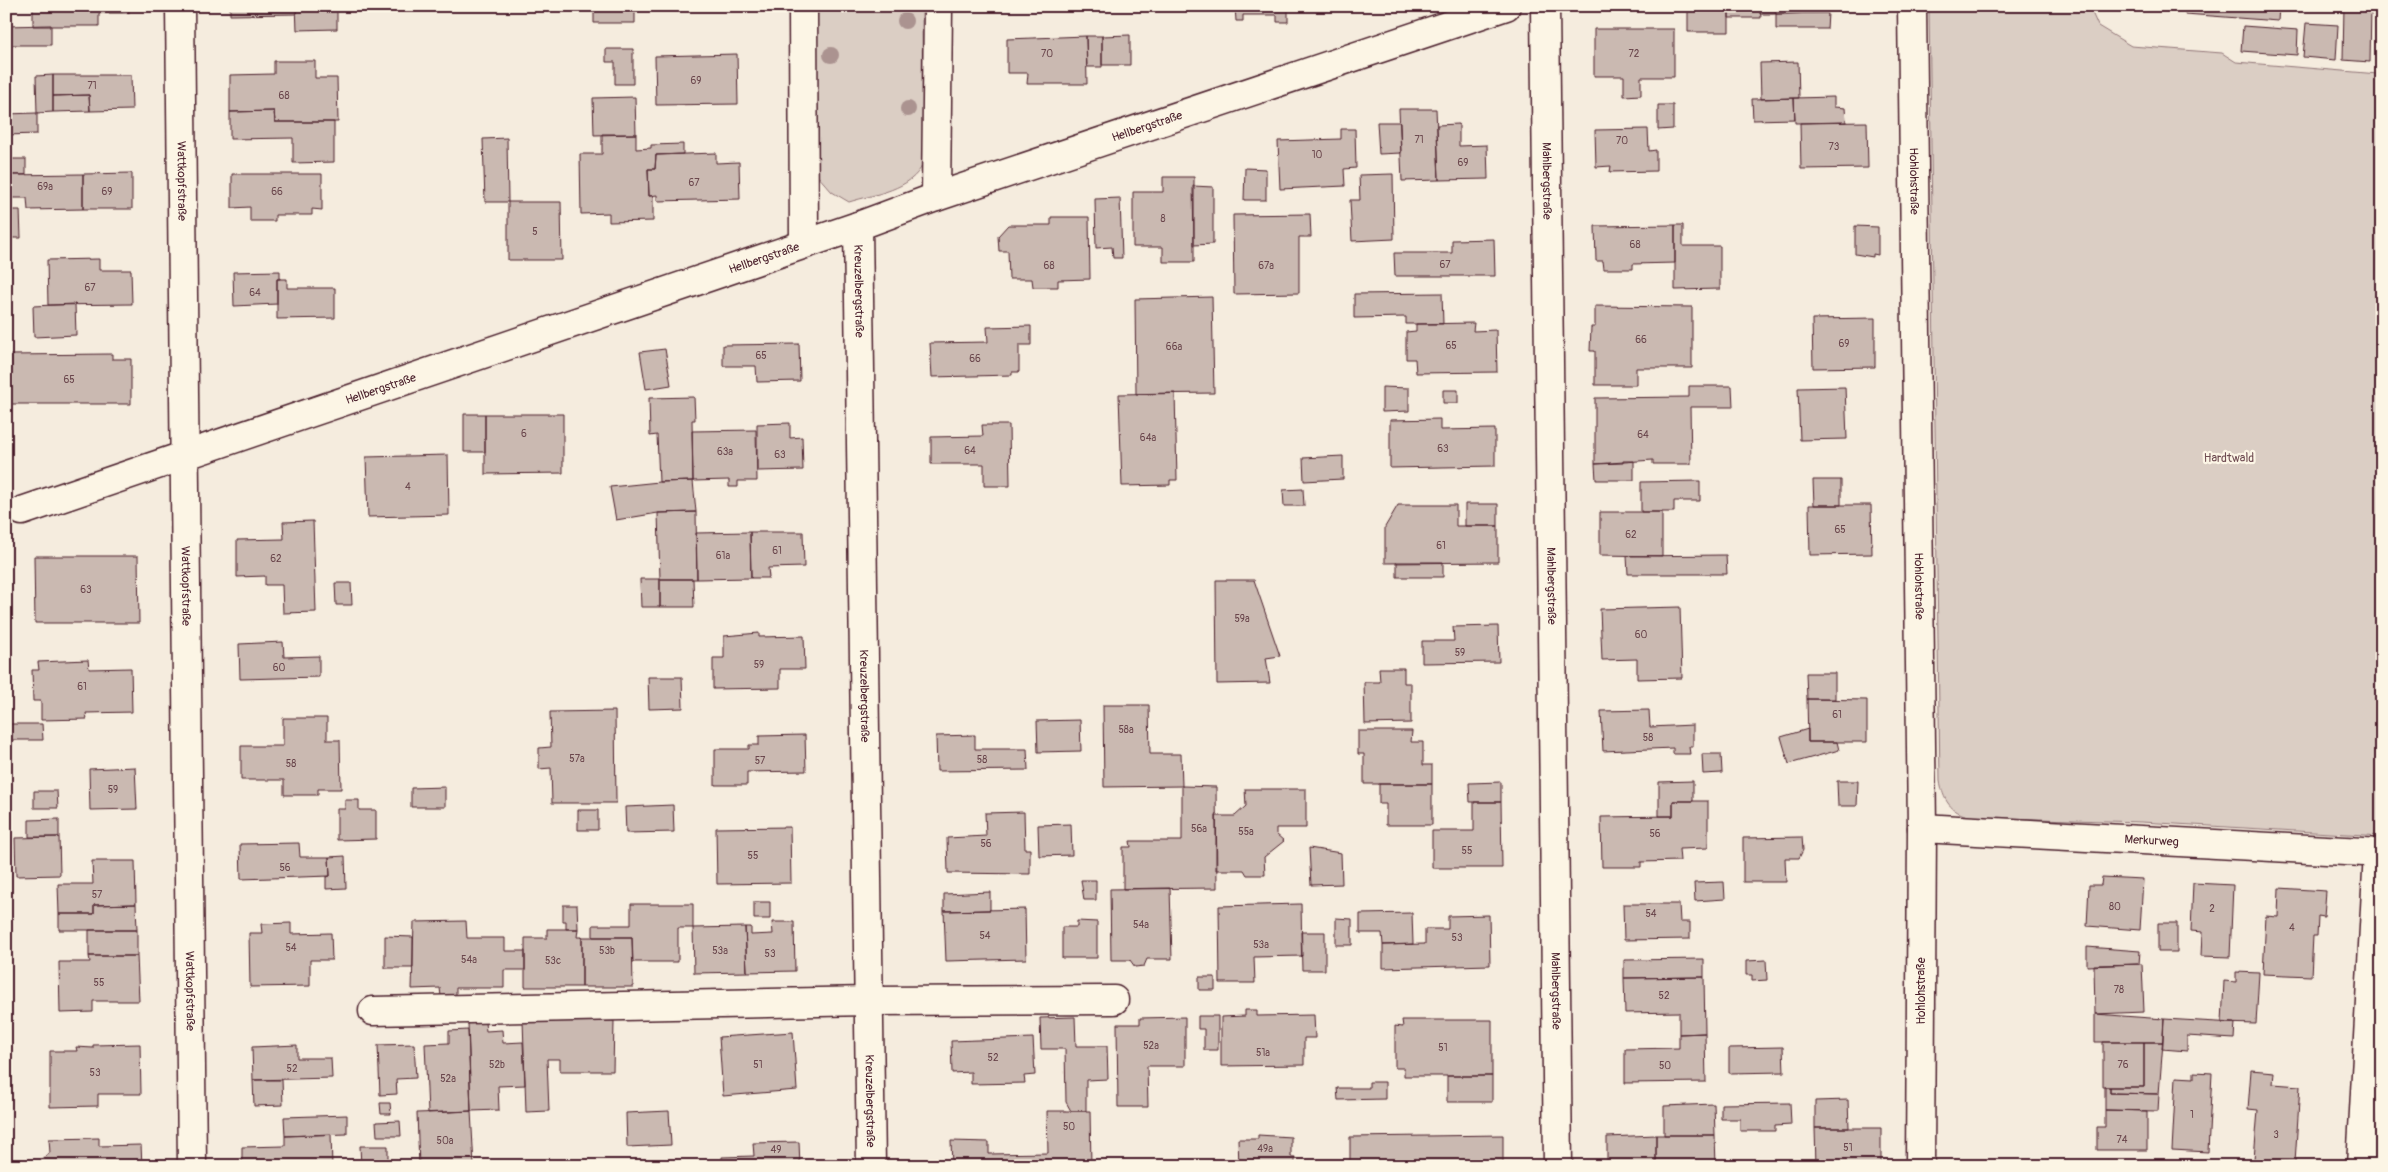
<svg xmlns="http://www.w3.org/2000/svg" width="2388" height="1172" viewBox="0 0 2388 1172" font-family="Pangolin,sans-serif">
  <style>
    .green { fill: #dbcec4; stroke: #927678 }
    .building { fill: #cab9b1; stroke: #4a1f2b }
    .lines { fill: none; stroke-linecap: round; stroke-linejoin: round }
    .minor-casing { stroke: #4a1f2b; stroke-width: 31 }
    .minor { stroke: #fcf5e5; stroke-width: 28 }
    .tree { fill: #ab9390 }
    .labels { text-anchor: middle; stroke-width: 4.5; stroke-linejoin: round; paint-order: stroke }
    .number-label { font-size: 10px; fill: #6a464c }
    .street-label { font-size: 12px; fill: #4a1f2b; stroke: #fcf5e5 }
    .park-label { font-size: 12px; fill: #6e4b51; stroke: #fcf5e5 }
  </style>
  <rect width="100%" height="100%" fill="#f5ecde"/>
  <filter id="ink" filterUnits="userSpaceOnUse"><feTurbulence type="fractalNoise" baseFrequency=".02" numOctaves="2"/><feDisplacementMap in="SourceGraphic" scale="10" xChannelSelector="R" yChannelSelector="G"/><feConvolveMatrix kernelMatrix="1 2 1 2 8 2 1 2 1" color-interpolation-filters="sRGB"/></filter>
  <g filter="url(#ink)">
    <path class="green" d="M814,6H922L923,164C911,190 875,194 849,202L832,192L817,175Z
      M1929,6H2089L2098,26L2131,46L2222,53L2236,62L2378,74L2382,6V836L2141,822L1971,817C1950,812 1943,800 1940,780Z"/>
    <path class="building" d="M33,6H129V13H99V26H33Z
      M230,6H296V14L230,15Z
      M296,6H337V29L297,30Z
      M594,6H635V23H594Z
      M1235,6H1288V22H1277V15H1243V21H1236Z
      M1688,6H1729V32H1688Z
      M1729,6H1760L1761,18H1729Z
      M1760,6H1775L1776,14H1760Z
      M1775,6H1828V13L1776,14Z
      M2186,6H2279L2278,21L2185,14Z
      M2344,6H2371L2370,62L2343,60Z
      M1828,13L1827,29H1776V14Z
      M2306,23L2338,25L2336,60L2303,57Z
      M51,25V45H6V26Z
      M2243,26L2298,30L2297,55L2241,51Z
      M1594,29H1674V77H1641V95L1624,96V76H1594Z
      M1130,35V65H1102V36Z
      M1086,36L1087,84H1027L1028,73H1007V39Z
      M1086,36H1102V67H1087Z
      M606,49H633V84H615V62H606Z
      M737,54L738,104L656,105L655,56Z
      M274,61H315V78H337L338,122H275L274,111L230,112V75L274,74Z
      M1798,62L1799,98L1761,99L1760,63Z
      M53,75V112L37,113L36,76Z
      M53,75H131L132,110L90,111L89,95L53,96Z
      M89,95L90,111L53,112V96Z
      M635,97L636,134L594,135L593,98Z
      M1834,97V107L1845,108L1846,122L1795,123L1794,98Z
      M1794,98L1795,119L1753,120L1752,99Z
      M1658,105H1673V129L1658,130Z
      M1399,109H1436L1439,180L1402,181Z
      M274,111L275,122H334V162L293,163V138L230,139V112Z
      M37,113V134L6,135V114Z
      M1377,122H1400L1401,153L1379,154Z
      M1867,122L1868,168L1801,169L1800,123Z
      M1459,124V146L1487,145L1488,179L1439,180L1437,125Z
      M1341,129H1355L1356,168L1344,169L1345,186L1280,189L1278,141L1341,139Z
      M1648,129L1649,151L1656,150V171L1610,172L1611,166L1596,167L1595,130Z
      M602,134H636V149L651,148V145L683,144V154L656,155L655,169H648L649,196H653V221L609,222V213L581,214L580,154H602Z
      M507,138L508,202H485L483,139Z
      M716,153V163L739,162L740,199L657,201V195L649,196L648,169H655L656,155Z
      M6,159H26V175H6L7,198H6Z
      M1245,168L1266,169V200H1244Z
      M132,173V209H83V174Z
      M83,174V209L28,210L27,198H7L6,175Z
      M232,174H322V210L312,209V215H275V221H250V207L232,208Z
      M1393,174L1394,239L1352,241L1350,200H1360L1359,175Z
      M1163,177H1194V262H1163V247H1133V192H1163Z
      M1193,186L1213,187V244L1194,245Z
      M1120,198L1122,258H1113L1112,247L1096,248L1095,199Z
      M508,202H561L562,260H508Z
      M6,210H20L21,238H6Z
      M1310,214L1311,237H1299V293L1234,294L1233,215Z
      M1051,217H1089L1090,279L1058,280V287H1033L1032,279H1009L1008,251H999L998,236L1008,225H1051Z
      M1675,225H1683V246H1720V289L1675,290Z
      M1675,225V263L1633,264V269H1604L1603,261H1596L1595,226Z
      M1855,226L1878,227V255L1873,254V257L1855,254Z
      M1494,239L1495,276H1395L1394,253H1452V240Z
      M99,259V270H131L132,304L48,305L47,260Z
      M280,271V279H277V304L234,306L233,272Z
      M277,279H287V288H335V318L277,319Z
      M1442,293L1443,324H1406V317L1354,318V294Z
      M1212,297L1214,393L1136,394L1135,299Z
      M75,304L76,335L34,337L33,306Z
      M1595,306L1692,307V368H1636V385H1595V351H1590L1591,327H1595Z
      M1875,318V367L1813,368L1812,319Z
      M1474,323L1473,331L1496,330L1497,372L1416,373L1415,359H1406V332L1416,331V324Z
      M1031,326V345H1019V372H1012V375L932,377L930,343L988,342L987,327Z
      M799,344L800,381L757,382L756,366H723V345Z
      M665,349L671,385L646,389L640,352Z
      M112,354V359H131V404H11L10,388H6L9,355Z
      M1689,386H1732L1733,407H1690L1691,464H1653V460L1595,464V398L1689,397Z
      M1382,387L1409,388V411L1382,412Z
      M1845,387L1847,439L1800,440L1798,388Z
      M1443,390H1458V403H1443Z
      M1175,393L1177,480H1170V485L1122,486L1119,394Z
      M694,397L695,420H692L693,481L659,482L657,435L650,436L649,398Z
      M464,414H485V452H464Z
      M485,414H563V473L485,474Z
      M1440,419V430L1495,429V466L1390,468V420Z
      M790,423V438L802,437L803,470L757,471V424Z
      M982,425H1009L1010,486H984V464H931V437L983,436Z
      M756,430L757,481H738V487H729V480L693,481L692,431Z
      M448,455L449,515L368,517L366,457Z
      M1343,456V479L1304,481L1303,458Z
      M1623,461H1634V480H1596L1595,464L1623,463Z
      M1813,480H1841V505H1814Z
      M693,481L696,512L658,513L616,520L610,487L659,482Z
      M1700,481V501H1674V512H1641V482Z
      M1303,489L1304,506H1284L1283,490Z
      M1465,504H1498V526H1465Z
      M1398,505H1456V526H1498V562L1385,563V527Z
      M1809,505H1871L1872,554L1810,555Z
      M696,512L697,579H660L658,513Z
      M1600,512H1662V556L1600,555Z
      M313,521L316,612L283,613L282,585H265V576L237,577V540L284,539L283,522Z
      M750,532H803L804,567L768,568L769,578H751Z
      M750,532L751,578L697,579L696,533Z
      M1726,555L1727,574H1628L1627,556Z
      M34,556H138L139,623H35Z
      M1397,562H1443V577H1397Z
      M640,579H660V607H641Z
      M660,579H693L694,607H660Z
      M1216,580H1254L1280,656L1266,658L1270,683L1217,684Z
      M335,583H351L352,605H336Z
      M1680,607L1682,678L1637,679V659L1602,660L1600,609Z
      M1498,626L1499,662L1422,663V641H1454L1453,627Z
      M759,633V637L804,636L805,669H780V688L713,689V658H724V636Z
      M283,642L284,657L319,656V677L240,679L239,644Z
      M88,660L89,669L131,668L132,712L86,713L87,719L41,720V701H33L32,670H39L38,662Z
      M1379,668H1404V683H1411V723L1365,724L1364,682H1380Z
      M1806,673H1835V699H1807Z
      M648,677H682L683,708L649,709Z
      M1807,699L1867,700V742H1808Z
      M1103,705H1149L1150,754H1181L1182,786L1104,787Z
      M1649,710L1650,727L1693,725V747H1689L1690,754H1673V748L1603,751L1601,711Z
      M615,711L616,803H552L551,768L539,769V748L551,747L550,712Z
      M283,718H327V740H340L341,789H318V795H284V780H241V746H283Z
      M1080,720L1081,751L1038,752L1037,721Z
      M6,724H42L43,740H6Z
      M1808,729V742H1837L1839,750L1789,764L1781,737Z
      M1358,731H1412L1411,742H1423V765H1432V784H1364V754H1358Z
      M805,735L806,771L747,772V785H715V749H749V745H759V736Z
      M975,735V749H1027L1028,770L937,771L936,736Z
      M1702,754H1721L1722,773L1703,774Z
      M135,767L137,809L90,810L89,769Z
      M1693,781V801H1673V816H1659V782Z
      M1837,781H1858L1857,806H1838Z
      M1501,782V802H1470L1469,783Z
      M1379,784H1432V825H1386V804H1379Z
      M1182,786L1216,787L1217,888L1123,889V847H1131L1130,841H1182Z
      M445,787V807H411V788Z
      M1245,789H1306V828H1276V834L1284,841L1264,857L1265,875H1247L1244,870H1216V816H1235L1246,806Z
      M34,791H57L58,808H34Z
      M345,800H359V810H376V839L337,840V809H345Z
      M1673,801H1708V848L1679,849L1680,861L1641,862V867H1602L1601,817L1673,816Z
      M1474,802H1501L1502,868H1432V831H1474Z
      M673,805L674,832L626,833L625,807Z
      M578,810H598V830H578Z
      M1024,812L1025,849H1030V874L948,873L947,838L986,836L985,813Z
      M59,819V837H29V820Z
      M1071,824L1072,855L1039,856L1038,825Z
      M790,827L791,883L717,884L716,828Z
      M59,837L60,875L16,876L15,838Z
      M1802,837L1803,850L1799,858H1785L1786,882H1743V838Z
      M299,843L300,857H329L330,876L241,879L240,844Z
      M1309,848L1341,853L1342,884L1311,885Z
      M345,856L346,888L326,889V877L330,876L329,857Z
      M92,861H135L136,904L94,905V914H59L58,884H93Z
      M2102,877L2143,879L2140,930L2087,926L2089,885H2101Z
      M1081,880H1096V900H1084Z
      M1724,882L1725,899L1695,901L1694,883Z
      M2193,883L2233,885L2230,957L2201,956L2202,932L2191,931Z
      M1170,888L1172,959H1147L1144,966L1135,967L1130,960H1111L1110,889Z
      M2279,888L2326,891L2324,917L2318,916L2317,936H2313L2311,976L2263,974L2266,916L2278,917Z
      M990,892V910L944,911V894Z
      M754,902H770V919H754Z
      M136,904L137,930H59V914H94V905Z
      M631,904H693V928H678V962H633L632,937H593V925H631Z
      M1301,904L1302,956L1254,957L1255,983H1220L1219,906Z
      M1623,904H1679L1680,922H1690V939L1624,940Z
      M563,905H577L578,929H566V921H563Z
      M1025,909L1026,959L946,961L944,911Z
      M1412,913L1413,944L1383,945L1382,933H1360V914Z
      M1489,915L1490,965L1383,968V945L1425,944V929H1448V916Z
      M1336,918L1352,919V945H1336Z
      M466,921L467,938H505V951H525V970H504V988H456V996H441L440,988L412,989L414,922Z
      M1077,921L1097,922V958H1062V927H1077Z
      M772,922H794L795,971L747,972L745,927H751V935L773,934Z
      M291,923V934L331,933L332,960H310V986L250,987L249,933H262L261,924Z
      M2158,923H2177V952H2158Z
      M745,927L747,972L694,973L693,928Z
      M547,929H578L577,937H582V987H525V938H547Z
      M89,930H137V956H89Z
      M1301,932H1325V970H1302Z
      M385,936L413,937V968H385Z
      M582,937H632L633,987H582Z
      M2087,947L2140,951L2139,964L2087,966Z
      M89,956H137L139,1001H93V1012L60,1013L59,962H90Z
      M1704,959V977L1624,978V960Z
      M1766,960L1767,980L1752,981V975H1746V961Z
      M2142,964L2144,1012L2095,1014L2094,965Z
      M2236,972L2259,973L2256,1024L2222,1023L2224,981L2236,982Z
      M1199,977H1215V990H1199Z
      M1704,977L1705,1033L1679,1034V1012L1625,1013L1624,978Z
      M1245,1010H1257V1016L1314,1015L1315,1038H1304V1065L1221,1066V1017L1245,1016Z
      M2095,1014L2164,1019L2163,1042H2095Z
      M1198,1016H1218V1050H1204V1029H1198Z
      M1075,1017L1076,1046H1107L1108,1079L1086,1080V1111H1071L1066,1102L1065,1049H1041L1040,1018Z
      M1185,1017V1066H1147L1148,1107H1118L1117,1024H1140V1018Z
      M2164,1019L2235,1023L2234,1039L2187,1036V1051L2162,1049Z
      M523,1020L614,1021L613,1071H560V1059H547L549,1111L526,1112Z
      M1402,1020H1492V1076H1404V1068H1395V1026L1403,1027Z
      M468,1023H485L486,1031L502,1030L503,1043L523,1042L525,1085L498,1086L499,1110L471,1111Z
      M468,1030L471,1111L428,1113L425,1044L449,1043V1031Z
      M793,1032L797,1090L723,1096L719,1037Z
      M1705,1033L1706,1082L1625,1083V1049L1679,1048V1034Z
      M1033,1038L1035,1075L1024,1076L1025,1083L971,1084V1072L952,1073L951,1041Z
      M2103,1042H2144V1087H2103Z
      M2144,1042H2163L2159,1094L2110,1093V1087H2144Z
      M140,1044L141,1094H98V1106L50,1107V1051H77L76,1047L93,1048V1045Z
      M414,1044L416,1078L396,1079L397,1094L380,1095L378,1045Z
      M297,1045V1058H331L332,1078L253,1080L252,1047Z
      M1783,1047L1784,1072L1729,1073V1048Z
      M2251,1070L2274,1072L2273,1084L2300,1086L2295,1162L2254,1159L2258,1110L2248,1109Z
      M2194,1072L2212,1073L2208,1152L2172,1150L2176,1077L2194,1078Z
      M1447,1076H1492V1102H1447Z
      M253,1080H282L283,1105L254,1106Z
      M1369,1082H1385V1099L1338,1100L1337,1088H1369Z
      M2105,1087H2110V1093L2159,1094L2158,1111L2105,1110Z
      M1848,1100L1849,1128H1815V1101Z
      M380,1103H390L391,1114H381Z
      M1790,1103L1791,1125L1775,1126V1131H1740V1119H1721V1104Z
      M1714,1104L1715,1135H1664V1106Z
      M2105,1110L2147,1111V1150H2097V1127H2105Z
      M471,1111L474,1166H419L417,1113Z
      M669,1111L671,1145L627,1147L626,1113Z
      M1047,1111H1090L1091,1166H952L951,1141L989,1142V1154L1048,1153Z
      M347,1115V1134L285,1136L284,1117Z
      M400,1121L401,1136H377L376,1122Z
      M1815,1128H1881V1166H1816Z
      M331,1134L332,1166H242V1147L285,1146V1136Z
      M1258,1135L1291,1137V1157H1295V1166H1239L1238,1139H1258Z
      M1503,1135V1166H1350V1137Z
      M1656,1135V1166H1607V1137Z
      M1656,1135H1715L1716,1166H1656Z
      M99,1138V1146L141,1145L142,1166H42L41,1160L50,1153L49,1139Z
      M799,1142L800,1166H722V1157L754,1156L753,1143Z
      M360,1146H388V1166H361Z"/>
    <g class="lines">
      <g class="minor-casing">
        <g id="minor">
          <path id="s1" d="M180,6L192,1166"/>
          <path d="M803,6L804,243"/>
          <path id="s2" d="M1545,6L1558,1166"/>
          <path id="s3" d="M1912,6L1922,828L1920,1166"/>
          <path d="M936,197L938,6"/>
          <path id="s4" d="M858,226L871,1166"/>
          <path id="s5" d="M22,511L858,226L936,197L1506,6"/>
          <path id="s6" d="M1922,828L2382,853"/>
          <path d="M373,1011L869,1001L1114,1000"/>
          <path d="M2361,1166L2378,853"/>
        </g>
      </g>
      <use href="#minor" class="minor"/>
    </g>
    <g class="tree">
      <circle cx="905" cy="21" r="8"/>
      <circle cx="831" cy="55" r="8"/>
      <circle cx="908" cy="109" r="8"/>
    </g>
  </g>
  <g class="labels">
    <g class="number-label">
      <text x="1047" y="57">70</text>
      <text x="1634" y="57">72</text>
      <text x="696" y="84">69</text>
      <text x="92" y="89">71</text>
      <text x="284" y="99">68</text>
      <text x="1419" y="143">71</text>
      <text x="1622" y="144">70</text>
      <text x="1834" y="150">73</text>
      <text x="1317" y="158">10</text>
      <text x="1463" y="166">69</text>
      <text x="694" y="186">67</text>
      <text x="45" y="190">69a</text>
      <text x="107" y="195">69</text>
      <text x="277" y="195">66</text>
      <text x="1163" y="222">8</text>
      <text x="535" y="235">5</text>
      <text x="1635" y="248">68</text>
      <text x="1445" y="268">67</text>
      <text x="1049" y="269">68</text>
      <text x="1266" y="269">67a</text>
      <text x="90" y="291">67</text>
      <text x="255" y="296">64</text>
      <text x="1641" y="343">66</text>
      <text x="1844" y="347">69</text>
      <text x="1451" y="349">65</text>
      <text x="1174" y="350">66a</text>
      <text x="761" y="359">65</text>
      <text x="975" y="362">66</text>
      <text x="69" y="383">65</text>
      <text x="524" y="437">6</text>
      <text x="1643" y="438">64</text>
      <text x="1148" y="441">64a</text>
      <text x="1443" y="452">63</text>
      <text x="970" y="454">64</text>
      <text x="725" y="455">63a</text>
      <text x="780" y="458">63</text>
      <text x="408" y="490">4</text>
      <text x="1840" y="533">65</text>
      <text x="1631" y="538">62</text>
      <text x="1441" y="549">61</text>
      <text x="777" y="554">61</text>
      <text x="723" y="559">61a</text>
      <text x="276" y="562">62</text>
      <text x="86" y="593">63</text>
      <text x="1242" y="622">59a</text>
      <text x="1641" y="638">60</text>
      <text x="1460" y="656">59</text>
      <text x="759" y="668">59</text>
      <text x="279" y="671">60</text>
      <text x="82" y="690">61</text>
      <text x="1837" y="718">61</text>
      <text x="1126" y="733">58a</text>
      <text x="1648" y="741">58</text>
      <text x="577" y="762">57a</text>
      <text x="982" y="763">58</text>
      <text x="760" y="764">57</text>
      <text x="291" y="767">58</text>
      <text x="113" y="793">59</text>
      <text x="1199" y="832">56a</text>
      <text x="1246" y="835">55a</text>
      <text x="1655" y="837">56</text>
      <text x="986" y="847">56</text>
      <text x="1467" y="854">55</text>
      <text x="753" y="859">55</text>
      <text x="285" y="871">56</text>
      <text x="97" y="898">57</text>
      <text x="2115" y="910">80</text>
      <text x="2212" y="912">2</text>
      <text x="1651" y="917">54</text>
      <text x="1141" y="928">54a</text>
      <text x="2292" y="931">4</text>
      <text x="985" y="939">54</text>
      <text x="1457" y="941">53</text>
      <text x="1261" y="948">53a</text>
      <text x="291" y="951">54</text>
      <text x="607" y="954">53b</text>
      <text x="720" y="954">53a</text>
      <text x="770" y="957">53</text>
      <text x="469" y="963">54a</text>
      <text x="553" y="964">53c</text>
      <text x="99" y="986">55</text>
      <text x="2119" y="993">78</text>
      <text x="1664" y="999">52</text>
      <text x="1151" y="1049">52a</text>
      <text x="1443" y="1051">51</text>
      <text x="1263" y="1056">51a</text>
      <text x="993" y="1061">52</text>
      <text x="497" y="1068">52b</text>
      <text x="758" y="1068">51</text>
      <text x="2123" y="1068">76</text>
      <text x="1665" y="1069">50</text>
      <text x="292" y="1072">52</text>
      <text x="95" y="1076">53</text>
      <text x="448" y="1082">52a</text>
      <text x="2192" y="1118">1</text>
      <text x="1069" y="1130">50</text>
      <text x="2276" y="1138">3</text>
      <text x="2122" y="1143">74</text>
      <text x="445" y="1144">50a</text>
      <text x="1848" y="1151">51</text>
      <text x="1265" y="1152">49a</text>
      <text x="776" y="1153">49</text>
    </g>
    <g class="street-label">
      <text dy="4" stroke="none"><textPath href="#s5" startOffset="1189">Hellbergstraße</textPath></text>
      <text dy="4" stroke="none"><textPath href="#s1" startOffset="175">Wattkopfstraße</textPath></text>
      <text dy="4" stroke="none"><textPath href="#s2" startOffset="175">Mahlbergstraße</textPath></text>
      <text dy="4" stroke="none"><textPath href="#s3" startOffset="175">Hohlohstraße</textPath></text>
      <text dy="4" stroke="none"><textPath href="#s5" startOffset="784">Hellbergstraße</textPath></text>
      <text dy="4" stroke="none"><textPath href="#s4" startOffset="65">Kreuzelbergstraße</textPath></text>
      <text dy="4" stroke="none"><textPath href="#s5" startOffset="379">Hellbergstraße</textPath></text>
      <text dy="4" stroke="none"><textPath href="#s1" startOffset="580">Wattkopfstraße</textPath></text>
      <text dy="4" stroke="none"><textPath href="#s2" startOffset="580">Mahlbergstraße</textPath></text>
      <text dy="4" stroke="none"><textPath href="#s3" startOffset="580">Hohlohstraße</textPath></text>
      <text dy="4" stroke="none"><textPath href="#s4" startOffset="470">Kreuzelbergstraße</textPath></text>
      <text dy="4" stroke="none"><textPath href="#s6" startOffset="230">Merkurweg</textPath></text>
      <text dy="4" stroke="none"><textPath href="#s1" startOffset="985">Wattkopfstraße</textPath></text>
      <text dy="4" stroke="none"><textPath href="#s2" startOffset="985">Mahlbergstraße</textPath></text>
      <text transform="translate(1921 991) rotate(-90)" y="4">Hohlohstraße</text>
      <text dy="4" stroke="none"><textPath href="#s4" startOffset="875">Kreuzelbergstraße</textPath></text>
    </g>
    <g class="park-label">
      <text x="2229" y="462">Hardtwald</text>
    </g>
  </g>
  <rect width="2388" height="1172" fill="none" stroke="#fcf5e5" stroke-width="25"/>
  <rect x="12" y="12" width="2363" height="1147" fill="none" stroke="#4a1f2b" stroke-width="2" filter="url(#ink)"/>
</svg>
